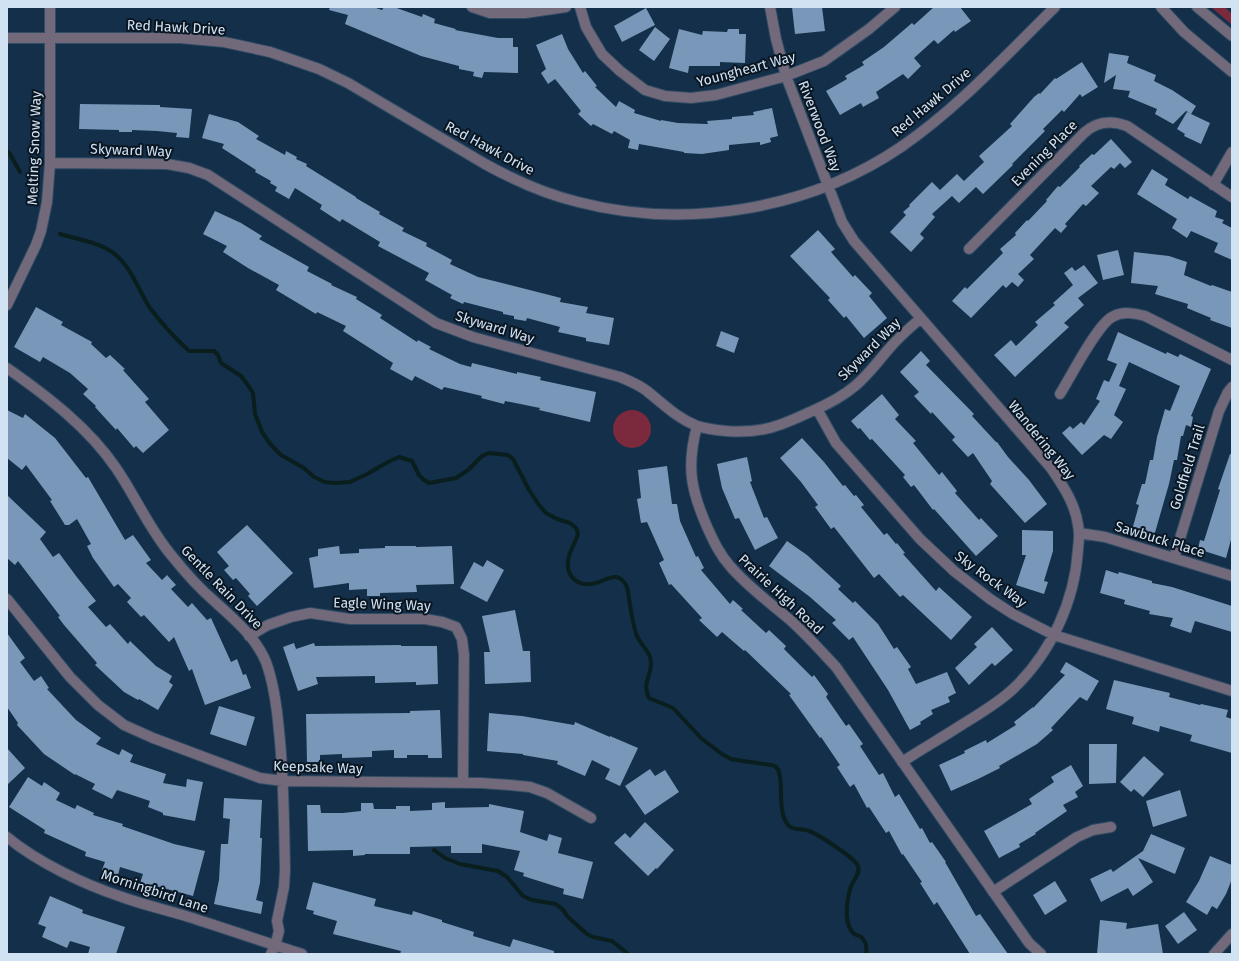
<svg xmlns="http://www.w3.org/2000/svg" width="1239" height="961" viewBox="0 0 1239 961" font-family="'Fira Sans',sans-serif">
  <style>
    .green { fill: #7a2a3c }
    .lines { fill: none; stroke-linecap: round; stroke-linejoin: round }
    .stream { stroke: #091e1d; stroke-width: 4 }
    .building { fill: #7998b9 }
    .minor-casing { stroke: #314c65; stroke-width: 12 }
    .minor { stroke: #726a7a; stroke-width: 10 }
    .labels { text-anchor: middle; stroke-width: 4; stroke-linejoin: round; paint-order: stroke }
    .street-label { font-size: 14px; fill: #d1e2f3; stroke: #0a1622 }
  </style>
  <rect width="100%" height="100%" fill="#132f4a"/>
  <path class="green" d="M1211,7H1225L1232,14V25Z
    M613 429a19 19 0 1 1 38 0a19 19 0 1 1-38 0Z"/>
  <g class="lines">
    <path class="stream" d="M7,151L10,154L20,172
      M60,234C77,239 97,242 112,252C131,265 138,290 150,308C162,324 175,338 189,351H214L218,355L221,363L241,376L247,384L253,393L255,414L262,432L271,445L281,455L304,468L314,477L325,482L335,483L350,482L367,474L388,462L399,457L412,461L419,475L424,480L429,483L456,478L468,470L482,456L489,453L508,455L513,459L529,490L539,505L546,513L557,519L570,523L576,528L578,534C575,544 569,551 568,561C566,577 579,588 596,583C608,579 619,570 627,587C630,600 632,627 638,638C643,648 652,653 651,665C650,678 642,684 649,698L673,708L702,739L722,754L731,759L743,761L771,765C773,765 775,766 776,767C786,777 775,812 789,826C795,831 802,828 809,831C818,834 856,859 858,866C861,874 852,881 850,889C848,897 846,907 847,916C847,922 849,928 853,933C855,935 858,935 861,937C866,941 867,948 866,954
      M434,850L445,858L460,864L498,871L507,877L523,896L532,900L556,904L563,910L568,917L587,934L593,937L612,941L628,954"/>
  </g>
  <path class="building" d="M330,7H373L382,10L384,7H394L422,17L423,14L435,19L434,23L456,29L455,30L498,38H513V47H518V73L484,72L482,78L473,76L474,72L459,69V66L421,56L345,24L348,15L329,10Z
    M792,7H822L825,31L795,34Z
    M934,7H960L971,21L955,32L954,30L938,44L934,40L914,58L921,66L908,79L903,74L876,92L879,98L863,107L861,103L840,115L826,91L847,79L845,76L864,65L862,62L884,47L912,23L914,25Z
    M646,8L655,25L622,42L614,26Z
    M655,27L670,39L654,61L639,50Z
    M679,29L702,35L703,31L727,32L728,29H739V34H746L745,63L720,62V66H689L688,73L669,68Z
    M562,34L568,49L583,73L585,71L597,86L595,87L616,107L619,101L635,110L634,113L661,121V120L678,123L708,124L707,121L732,119V117L754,115L753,112L772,108L778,136L770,138L771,142L760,145V142L729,145V150L702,154L684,153V152L639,144L638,150L628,148L630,140L614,131L612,134L593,124L591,126L578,114L581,111L555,79L548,84L541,73L546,69L536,45Z
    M1109,53L1129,56L1127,63L1156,75L1154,81L1172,90L1196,106L1191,114L1210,123L1201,144L1184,136L1185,134L1177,129L1187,112L1190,113L1186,111L1173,124L1155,114L1157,109L1128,97L1130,91L1113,89L1116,75L1104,83Z
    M1082,62L1098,87L1082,97L1080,94L1064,112L1062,110L1043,129L1045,131L1012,164L1013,165L983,194L976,187L959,203L952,196L932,214L935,217L920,234L924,238L911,252L890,232L906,215L903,212L910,206L909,205L932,182L940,190L957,174L964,181L984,162L979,156L1012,126L1010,124L1034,97L1039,93L1040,94L1055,78L1056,79Z
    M80,104L160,105V107L192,109L189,138L176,137L177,133L157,131L132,130V132H119V130L79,129Z
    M209,114L238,122L259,136L256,139L285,155L286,151L297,157L296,159L307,164L306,166L356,197V198L380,212L379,214L404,228L402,231L427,243L426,246L452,260L450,264L478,277L561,298L560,302L588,307L586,313L614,318L609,345L586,341V338L558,332L560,327L527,318L526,321L514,319V316L503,314V312L464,302L463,304L450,298L452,295L425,280L429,273L378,246L380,242L342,219L340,222L320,209L322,205L295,188L289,199L275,191L277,187L270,183L271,181L255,172L256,170L222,148L224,144L202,138Z
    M1111,139L1132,162L1125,168L1120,163L1114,169L1111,167L1091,186L1099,193L1086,206L1083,204L1065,224L1067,226L1061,233L1055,228L1030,255L1034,259L1018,274L1024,280L1018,287L1012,282L1006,288L1003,285L971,318L952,301L965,287L967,289L1003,253L1000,249L1016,235L1015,233L1027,220L1028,221L1047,201L1046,200L1058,186L1060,187L1080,167L1079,166L1092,154L1094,155Z
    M1152,169L1168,179L1165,185L1188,199L1190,196L1217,211L1215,217L1224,220L1222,223L1232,228V260L1214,252L1218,243L1191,231L1187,238L1172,228L1177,219L1137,194Z
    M215,211L241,223L262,236L259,239L309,267L307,271L332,284L331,285L357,297L356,299L382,315L380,318L417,342L418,340L431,347L429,349L460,364L471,367L472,363L517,374V372L541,377L540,380L596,392L590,422L539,410L540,408L505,401L504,404L481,398L482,396L444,387L442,390L415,376L412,381L390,369L393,363L343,331L346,326L317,312L316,314L276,290L279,285L248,268L223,252L227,246L203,234Z
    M818,230L835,249L831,252L853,277L855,275L872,293L869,296L887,318L864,338L846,316L844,318L828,300L830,298L790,256Z
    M1118,250L1124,275L1103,280L1097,255Z
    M1134,252L1169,256L1187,262L1184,275L1211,286L1212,285L1232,292V328L1210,320L1211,318L1187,308L1188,304L1155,294L1158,286L1131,283Z
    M1084,265L1098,283L1078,298L1084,305L1064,323L1069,327L1015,377L994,355L1011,340L1016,346L1038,325L1035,322L1055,305L1053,303L1073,285L1064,273L1072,267L1075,271Z
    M36,307L63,322L61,325L92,342L91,344L106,358L110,355L125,369L123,370L149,399L145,402L169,430L143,453L136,446L134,448L117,428L116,430L95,407L96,406L83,394L88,389L70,373L43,357L40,362L14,347Z
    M721,331L739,338L734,353L716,346Z
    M1118,332L1166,354L1167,352L1178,357L1180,354L1211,369L1191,416L1193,417L1191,427L1186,425L1183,436H1181L1177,460H1174L1169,484L1154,536L1132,530L1139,505L1136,504L1142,484H1145L1150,460H1153L1157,437L1165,409L1170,411L1180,386L1129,362L1119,386L1126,389L1114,415L1123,422L1111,439L1104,435L1082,455L1062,433L1070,426L1073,429L1081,422L1084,425L1100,401L1096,399L1104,380L1109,382L1117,364L1107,360Z
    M921,351L930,361L926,365L974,414L972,416L996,442H997L1008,457L1029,480L1047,504L1025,523L990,484L992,481L973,453L968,457L952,440L955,437L932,412L931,414L914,396L919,392L900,372Z
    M882,394L899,415L895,419L916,441L913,443L939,475L942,472L957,491L955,493L979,520L981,518L998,536L976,556L934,509L933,510L914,485L911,487L903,477L905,475L872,439L870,440L860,428L858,429L851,421Z
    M7,410L23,418L25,414L55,438L86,478L88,477L125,540L133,535L151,560L146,563L162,580L167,575L176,585L171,589L188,607L192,603L207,620L211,618L231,662L237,659L243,675L246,674L251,688L205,705L192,669L189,671L174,637L169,642L144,615L141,617L127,602L131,598L118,584L114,587L93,558L87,546L91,544L77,519L69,525H65L50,501L52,500L26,465L22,470L7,458Z
    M802,438L824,462L843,486L845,485L854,496L856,495L864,505L861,507L884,535L887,533L896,544L897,543L905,553L903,554L936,591L939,587L972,617L951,640L903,595L900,597L879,574L874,578L834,527L831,529L815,507L818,505L801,482L780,458Z
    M1230,454H1232V536L1226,558L1198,549L1200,540L1204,541L1220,490L1218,489Z
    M747,457L752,481L750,482L764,518L767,517L778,538L755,550L739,518L735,519L722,488L717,464Z
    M667,466L672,504H677L680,521L696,557L698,556L704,568L701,570L730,604L733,600L743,609L741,610L766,633L769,630L786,646L784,649L812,677L814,675L828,694L826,697L846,726L849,724L863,744L860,746L879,775L883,773L895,797L899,794L920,829L922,828L930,843L932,842L946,862H945L976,916L980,914L1008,954H970L937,902L934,905L920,883L922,882L903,854L902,855L889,831L886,833L869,807L867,808L854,784L850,787L837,767L840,765L821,737L820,738L789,695L791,694L745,650L744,651L722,632L717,637L699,620L702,618L671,584L669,585L659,563L664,560L647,522L641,523L637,499L641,498L638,470Z
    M7,495L46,532L40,539L53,557L59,553L76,576L96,601L88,607L106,627L110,624L128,644L130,641L156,666L172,676L169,682L173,685L158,710L139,699L138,700L124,692L95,665L97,663L64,625L58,617L60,616L18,561L15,565L7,558Z
    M247,525L293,573L257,606L248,596L250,594L236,578L233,580L224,570L229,566L217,552Z
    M1022,530L1053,531V551L1044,581L1048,582L1044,594L1016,585L1026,555H1022Z
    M787,541L807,555L841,586L838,589L853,603L855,601L878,624L894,649L897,647L911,667L908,669L916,684L947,672L956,693L948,697L950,702L931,710L933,714L920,722L921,724L910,730L888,690L853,637L849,640L832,623L836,620L810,597L769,566Z
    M339,546L340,554L359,553V549L385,548V546H416V547L452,546L454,584L416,585L417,592L380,593V596H367V589L349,590V583L314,588L309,558L318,556V549Z
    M487,560L504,570L487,602L460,588L474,562L483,567Z
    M1106,570L1118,574L1119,572L1152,581V583L1172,587L1232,606V632L1195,621L1191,633L1170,626L1173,618L1149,614L1150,611L1124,604L1125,600L1100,593Z
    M515,610L523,651H530L531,682L485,684L484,652H490L482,616Z
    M992,627L1013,650L995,666L992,663L969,685L955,668L977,647L974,644Z
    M7,633L25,658L20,662L34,681L41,676L49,688L47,689L76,720L101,738L96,744L119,755L122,749L133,755L130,762L166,774L163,783L186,787L187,779L203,782L195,821L163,815V813L148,807L150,801L117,790L112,799L92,789L95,784L75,774V775L44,754L17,725L18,723L7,707Z
    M294,643L296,649L314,643L315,646L401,645V646H437L438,684L416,685V682L375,683V676L316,677L318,684L298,691L283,647Z
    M1066,662L1099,681L1087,701L1080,697L1051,728L1053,730L1037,744L999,766L1000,768L978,779L951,791L939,765L965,753L964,751L986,740L987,743L1016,725L1014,722L1033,707V708L1065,675L1060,672Z
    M1114,680L1170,693L1169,697L1200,705L1201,704L1228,710L1226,717L1232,719V753L1190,741L1192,735L1160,726L1159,732L1132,724L1134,717L1106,709Z
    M219,706L255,717L246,746L210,734Z
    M440,710L442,758H428V755H407V758H394V750L372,751V757L342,758V754L320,755V762H307L306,714L410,713V711Z
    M489,713L522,716L574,725L575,722L610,737V736L638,748L620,786L605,779L610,769L592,760L585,776L557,764L558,761L523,755V754L487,751Z
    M1089,744H1117L1116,783L1089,784Z
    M7,748L25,768L7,785Z
    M1144,756L1164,774L1143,797L1134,789L1131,792L1120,782Z
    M1071,765L1083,786L1075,792L1078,797L1063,805L1067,811L1035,833L1036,834L1019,844L1020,847L999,858L984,831L1032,804L1029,799L1054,782L1051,777Z
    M650,769L655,776L665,770L679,792L645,815L625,786Z
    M28,777L42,786L44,782L60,793L56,800L75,809L77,805L94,813L93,815L123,824L122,826L174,844L205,851L193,896L156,886V888L140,883L143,874L120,867L118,875L102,870L105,862L85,856L86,852L44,833L45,830L9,807Z
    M1180,790L1187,816L1153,827L1146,801Z
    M224,798L262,800L260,838H262L260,883L256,900L263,902L261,914L214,904L219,880L221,844H228L230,819L223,818Z
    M445,802V808L489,807V804L524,811L520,832L547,841L549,834L562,838L558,853L593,862L583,899L563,894L564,889L523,876L524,873L514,870L520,851L482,844V853H451V846L410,847V854H365V855L353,856V850L308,851L307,805H320L321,813H343L361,811V803H373L374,809H396V806H410V811L432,810V803Z
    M645,822L674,850L657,869L656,868L648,876L614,843L625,833L630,838Z
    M1151,834L1185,848L1175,874L1138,858L1153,882L1133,896L1128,888L1101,902L1090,879L1111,869L1113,872L1143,851Z
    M1210,856L1232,865V879L1226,894L1217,909L1212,906L1207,915L1186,902L1199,881Z
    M1055,881L1067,901L1045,915L1033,895Z
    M313,882L376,899L374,906L412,915L413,911L442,920V922L474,932L473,936L510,947L513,939L554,951V954H400L401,951L333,934L337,921L313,914L314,911L306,909Z
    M50,896L83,910L82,913L125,927L116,954H88L90,947L70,941L67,948L42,937L46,927L38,924Z
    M1184,912L1197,930L1178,944L1165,926Z
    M1100,920L1127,923L1126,929L1158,924L1163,954H1097Z"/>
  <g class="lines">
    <g class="minor-casing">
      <path id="minor" d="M472,7L490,13H525L566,7
        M580,7L586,27L602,54L620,71L645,90L665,96L691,98L716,95L786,76L824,61L869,29L895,7
        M770,7L776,39L786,76L842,222L854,241L1051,468C1063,486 1075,503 1078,525C1080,533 1079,541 1078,549C1075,601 1051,653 1013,689C998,703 981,713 963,724C943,737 922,749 902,762
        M1161,7L1184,32L1232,72
        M1197,7L1232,36
        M7,38H180L224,42L270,52L319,69L348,83L485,164C514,180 545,194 578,202C686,230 808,210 901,147C958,108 1006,55 1055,7
        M50,163L167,164L189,168L208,175L436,323L473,337L620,377C630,381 639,385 647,391C663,404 677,418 697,426C706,429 716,430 726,431C761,434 780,426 810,412C826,405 841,398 855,386C867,376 877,363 887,351C897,339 908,329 920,319
        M1213,185L1232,152
        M969,249L1084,133C1097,121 1111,120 1127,126L1232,197
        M7,305L36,245L41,231L47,202L50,163V7
        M7,368C47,396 89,428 116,468C136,497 149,529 172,556C184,571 198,587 213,600C233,618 255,636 266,662C274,684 277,708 279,731C284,777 284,824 285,870L284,887L277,921L279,931L275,946L271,954
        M1060,394C1070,378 1097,325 1112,317C1123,311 1133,313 1145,316L1232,360
        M817,409L836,443L920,539L954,571L990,599L1013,614L1054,635L1232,691
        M697,426C686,467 691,491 708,529C714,542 720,555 730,566C747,586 769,602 789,619C806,634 821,651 836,667L1029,943L1041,954
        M1079,533L1105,537L1232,576
        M1174,558L1219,411L1228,392L1232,387
        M7,599L70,677L98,705L124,725L153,738L260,778L283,781L481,783L510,785L530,787L547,793L591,818
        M249,636L268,625L291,617L310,613L350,619H425L442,622L456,627L462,639L464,655L463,783
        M7,837C37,862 85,885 122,897C144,905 167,910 189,917C227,929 264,942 302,954
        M993,892L1077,837L1093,830L1111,827
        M1214,954L1232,934"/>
    </g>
    <use href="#minor" class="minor"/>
  </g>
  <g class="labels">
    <g class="street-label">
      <text transform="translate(176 27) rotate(3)" y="5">Red Hawk Drive</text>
      <text transform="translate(746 69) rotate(-15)" y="5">Youngheart Way</text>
      <text transform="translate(931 102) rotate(-40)" y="5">Red Hawk Drive</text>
      <text transform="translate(820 126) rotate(69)" y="5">Riverwood Way</text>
      <text transform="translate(34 148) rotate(-88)" y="5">Melting Snow Way</text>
      <text transform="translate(490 148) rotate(28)" y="5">Red Hawk Drive</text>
      <text transform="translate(131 150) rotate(2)" y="5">Skyward Way</text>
      <text transform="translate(1044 153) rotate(-45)" y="5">Evening Place</text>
      <text transform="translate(495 327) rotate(17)" y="5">Skyward Way</text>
      <text transform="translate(869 349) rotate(-45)" y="5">Skyward Way</text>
      <text transform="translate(1042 440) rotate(51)" y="5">Wandering Way</text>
      <text transform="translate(1187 467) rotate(-73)" y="5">Goldfield Trail</text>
      <text transform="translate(1160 539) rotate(17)" y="5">Sawbuck Place</text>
      <text transform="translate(991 579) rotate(36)" y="5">Sky Rock Way</text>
      <text transform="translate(222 587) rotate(46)" y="5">Gentle Rain Drive</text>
      <text transform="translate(781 594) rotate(43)" y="5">Prairie High Road</text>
      <text transform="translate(382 604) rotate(2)" y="5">Eagle Wing Way</text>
      <text transform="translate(318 767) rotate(2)" y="5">Keepsake Way</text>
      <text transform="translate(155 891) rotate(18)" y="5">Morningbird Lane</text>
    </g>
  </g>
  <rect width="1239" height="961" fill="none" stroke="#d1e2f3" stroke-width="16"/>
</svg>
